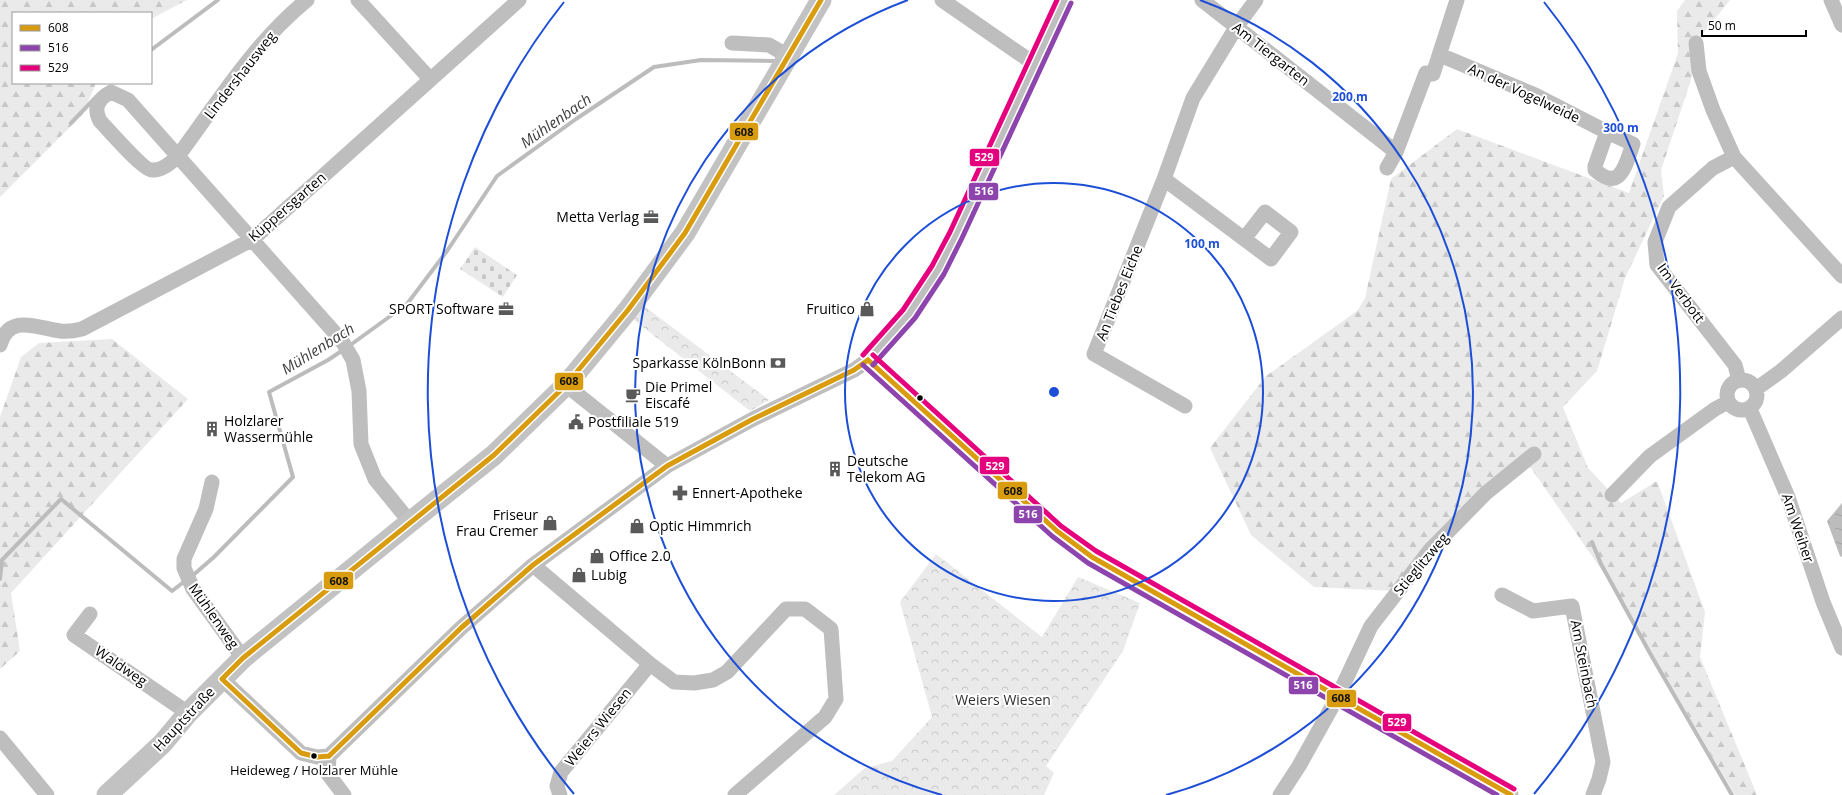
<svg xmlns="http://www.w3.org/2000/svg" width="1842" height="795" viewBox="0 0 1842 795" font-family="'Open Sans',sans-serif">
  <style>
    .forest { fill: url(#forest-firs) }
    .cemetery { fill: url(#cemetery-stones) }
    .park { fill: url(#park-crowns) }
    .water { fill: url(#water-ripples) }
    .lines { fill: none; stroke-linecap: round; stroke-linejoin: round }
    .stream { stroke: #bcbcbc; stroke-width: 4 }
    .minor { stroke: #bebebe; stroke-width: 15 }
    .secondary { stroke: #c2c2c2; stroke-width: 21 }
    .bus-1-casing { stroke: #fff; stroke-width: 8 }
    .bus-2-casing { stroke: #fff; stroke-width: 8 }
    .bus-3-casing { stroke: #fff; stroke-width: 8 }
    .bus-1 { stroke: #d89c0e; stroke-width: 5 }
    .bus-2 { stroke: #8e44ad; stroke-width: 5 }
    .bus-3 { stroke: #e5007d; stroke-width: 5 }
    .ring { fill: none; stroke: #1d4ed8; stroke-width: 2 }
    .bus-dot { fill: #000; stroke: #fff; stroke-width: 1.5 }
    .labels { text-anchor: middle; stroke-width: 4; stroke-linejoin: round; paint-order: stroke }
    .bus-label { font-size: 13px; fill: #000; stroke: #fff }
    .street-label { font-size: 14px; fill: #000; stroke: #fff }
    .poi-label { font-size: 14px; fill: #000; stroke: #fff; text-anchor: start }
    .park-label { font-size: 14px; fill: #303030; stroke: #fff }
    .water-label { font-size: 15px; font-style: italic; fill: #414141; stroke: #fff }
    .centre { fill: #1d4ed8; stroke: #fff; stroke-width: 2 }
    .ring-label { font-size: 12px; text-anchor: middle; font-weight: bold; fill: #1d4ed8; stroke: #fff; stroke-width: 4; stroke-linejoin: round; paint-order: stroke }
    .line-badge { stroke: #fff; stroke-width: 1.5 }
    .badge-label { font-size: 11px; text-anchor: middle; font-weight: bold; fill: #fff }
    .pale-badge-label { font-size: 11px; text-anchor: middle; font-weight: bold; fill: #111 }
  </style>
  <defs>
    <pattern id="forest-firs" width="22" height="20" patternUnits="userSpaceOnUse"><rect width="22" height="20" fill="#eaeaea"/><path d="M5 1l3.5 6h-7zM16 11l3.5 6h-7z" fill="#c7c7c7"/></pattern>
    <pattern id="cemetery-stones" width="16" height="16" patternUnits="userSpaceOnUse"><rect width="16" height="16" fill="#eaeaea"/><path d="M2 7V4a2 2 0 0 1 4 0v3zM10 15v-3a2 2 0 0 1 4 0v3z" fill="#c7c7c7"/></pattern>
    <pattern id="park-crowns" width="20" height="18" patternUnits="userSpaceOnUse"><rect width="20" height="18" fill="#eaeaea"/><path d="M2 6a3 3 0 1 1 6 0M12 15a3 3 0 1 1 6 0" fill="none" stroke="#c7c7c7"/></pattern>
    <pattern id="water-ripples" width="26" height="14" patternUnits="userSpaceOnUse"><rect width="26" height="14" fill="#bcbcbc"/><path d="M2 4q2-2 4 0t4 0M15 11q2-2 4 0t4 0" fill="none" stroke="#a0a0a0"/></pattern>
  </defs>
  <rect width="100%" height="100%" fill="#fff"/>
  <path class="forest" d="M0,0H187L151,19V13H13V83H96L83,114L0,197Z
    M1685,0H1730L1701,36L1690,83L1661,170L1664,196L1625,278L1597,371L1563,407L1588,468L1621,503L1657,481L1705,612L1700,657L1757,795H1735L1612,585L1531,468L1526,466L1472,505L1395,591L1314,587L1251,535L1210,448L1266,376L1357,311L1365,298L1391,179L1457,129L1629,193L1678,53L1677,11Z
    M112,339L188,399L11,593L20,651L0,669V417L21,357L39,343Z"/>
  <path class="cemetery" d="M475,247L517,275L503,297L460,269Z"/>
  <path class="park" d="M644,306L769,400L750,411L634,320Z
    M936,554L1042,637L1078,577L1140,603L1123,651L1046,766L1054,773L1044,795H834L865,768L892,761L932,717L900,602Z"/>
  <path class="water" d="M1842,503V557L1840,556L1827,521Z"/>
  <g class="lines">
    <path class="stream" d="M151,50L218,0
      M71,123L96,97
      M349,346L407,304L447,251L497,176L576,119L654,67L701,60L774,61
      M1592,542L1601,564L1651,655L1732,795
      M191,577L214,557L293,477L269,392L328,360L343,350
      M0,579L2,560L61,499L172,591L185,581"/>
    <path class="minor" d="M307,0C255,42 218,102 178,156C172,162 162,171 152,170C143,170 108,129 100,121C93,108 98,99 111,92L128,100L342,341L353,360L359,391L361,444L375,479L410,522
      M358,0L430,79
      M942,0L1036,65
      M1202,0L1396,152
      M1831,0L1842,25
      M732,43L769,45L788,56
      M1696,43L1699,71L1713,110L1734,157L1842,276
      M1440,55L1535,95L1607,132
      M1607,132L1633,144C1626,163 1621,193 1595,170V166Z
      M1734,157L1713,168L1669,207L1655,242L1657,265L1735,365L1739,380
      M1387,168L1396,152L1426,73L1433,74L1457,0
      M1164,179L1271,259L1291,232L1265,212L1244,239
      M0,345C9,313 37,328 60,331C68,332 74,331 82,329L253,239L519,0
      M868,360L1057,531L1092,557L1511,795
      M1727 395a15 15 0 1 1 30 0a15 15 0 1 1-30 0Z
      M566,385L667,466
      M1756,389L1781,371L1842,318
      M1185,406L1094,354L1164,179L1193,98L1237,26L1256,0
      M1750,409L1788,497L1823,602L1842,648
      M212,482L206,509L184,559V568L193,589L243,658
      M1612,495L1650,456L1715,409L1728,402
      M533,565L650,664L674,682L694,683L713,680L727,672L786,609H805L831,629L836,699L825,717L735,795
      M1502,595L1533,611L1572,606L1603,762L1599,779L1593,795
      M90,614L74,635L188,713
      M222,679L301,753L317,757L329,756
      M0,738L47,795
      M329,756L461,628L533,565L667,466L753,419L854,370C897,342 934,280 956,235L1065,0
      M329,756L328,774L344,795
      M560,795L557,786L561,772L650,664
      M1280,795L1299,766L1338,696L1371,626L1430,550L1486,493L1534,454"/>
    <path class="secondary" d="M107,795L162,744L188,713L243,658L410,522L494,455L566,385L628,310L685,233L821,0"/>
    <g class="bus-1-casing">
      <path id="bus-1" d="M868,360L1057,531L1092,557L1511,795
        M222,679L243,658L494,455L566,385L628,310L685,233L821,0
        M222,679L301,753L317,757L329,756
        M329,756L461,628L533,565L667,466L753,419L854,370L868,360"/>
    </g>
    <g class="bus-2-casing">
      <path id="bus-2" d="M863,365L1052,536L1088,563L1497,795
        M873,365L915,318L944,274L962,238L1071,3"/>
    </g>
    <g class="bus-3-casing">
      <path id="bus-3" d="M863,355L903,310L932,266L950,232L1057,0
        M873,355L1061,526L1096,551L1514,789"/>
    </g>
    <use href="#bus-1" class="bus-1"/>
    <use href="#bus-2" class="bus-2"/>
    <use href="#bus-3" class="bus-3"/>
  </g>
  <g class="ring">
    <circle cx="1054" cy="392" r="209"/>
    <path d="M942 795A418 418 0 0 1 908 0M1200 0A418 418 0 0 1 1166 795"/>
    <path d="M574 794A626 626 0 0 1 564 2M1544 2A626 626 0 0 1 1534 794"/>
  </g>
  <defs>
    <g id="office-bare" transform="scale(1.2)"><path d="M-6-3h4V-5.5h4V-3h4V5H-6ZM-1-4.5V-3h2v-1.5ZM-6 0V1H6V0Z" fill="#595959" stroke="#fff" stroke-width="2.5" paint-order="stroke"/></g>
    <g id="shop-bare" transform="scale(1.2)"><path d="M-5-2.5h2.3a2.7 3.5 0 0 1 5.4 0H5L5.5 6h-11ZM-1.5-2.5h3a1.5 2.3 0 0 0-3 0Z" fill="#595959" stroke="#fff" stroke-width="2.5" paint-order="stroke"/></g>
    <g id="bank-bare" transform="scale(1.2)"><path d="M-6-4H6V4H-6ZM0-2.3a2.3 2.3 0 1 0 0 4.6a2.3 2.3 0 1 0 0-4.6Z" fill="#595959" stroke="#fff" stroke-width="2.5" paint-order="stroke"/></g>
    <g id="cafe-bare" transform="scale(1.2)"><path d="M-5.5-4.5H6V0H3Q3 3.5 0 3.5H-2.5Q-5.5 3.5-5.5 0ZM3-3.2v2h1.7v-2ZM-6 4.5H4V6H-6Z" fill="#595959" stroke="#fff" stroke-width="2.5" paint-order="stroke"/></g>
    <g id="civic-bare" transform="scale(1.2)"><path d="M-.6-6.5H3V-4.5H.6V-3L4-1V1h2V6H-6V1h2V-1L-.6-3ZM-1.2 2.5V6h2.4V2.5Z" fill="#595959" stroke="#fff" stroke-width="2.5" paint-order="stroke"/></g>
    <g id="building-bare" transform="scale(1.2)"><path d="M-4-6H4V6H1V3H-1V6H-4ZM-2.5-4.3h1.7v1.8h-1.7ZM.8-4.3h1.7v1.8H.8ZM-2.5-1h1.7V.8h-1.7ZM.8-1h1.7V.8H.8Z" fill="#595959" stroke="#fff" stroke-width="2.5" paint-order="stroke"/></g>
    <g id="pharmacy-bare" transform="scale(1.2)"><path d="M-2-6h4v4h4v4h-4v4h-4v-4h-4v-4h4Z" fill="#595959" stroke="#fff" stroke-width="2.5" paint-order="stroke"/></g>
  </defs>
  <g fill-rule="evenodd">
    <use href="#office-bare" x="651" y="217"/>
    <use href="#office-bare" x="506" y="309"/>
    <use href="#shop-bare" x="867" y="309"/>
    <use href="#bank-bare" x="778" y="363"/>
    <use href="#cafe-bare" x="633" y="395"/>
    <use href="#civic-bare" x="576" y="422"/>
    <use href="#building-bare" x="212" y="429"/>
    <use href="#building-bare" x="835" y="469"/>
    <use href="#pharmacy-bare" x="680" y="493"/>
    <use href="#shop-bare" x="550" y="523"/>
    <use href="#shop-bare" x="637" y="526"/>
    <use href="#shop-bare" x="597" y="556"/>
    <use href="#shop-bare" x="579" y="575"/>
  </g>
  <g class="bus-dot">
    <circle cx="920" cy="398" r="3.5"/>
    <circle cx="314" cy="756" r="3.5"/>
  </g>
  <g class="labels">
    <g class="bus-label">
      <text x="314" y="775">Heideweg / Holzlarer Mühle</text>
    </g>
    <g class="street-label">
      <text transform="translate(1271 54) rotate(38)" y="5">Am Tiergarten</text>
      <text transform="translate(240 75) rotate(-52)" y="5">Lindershausweg</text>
      <text transform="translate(1524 93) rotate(25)" y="5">An der Vogelweide</text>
      <text transform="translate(287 207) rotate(-41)" y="5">Küppersgarten</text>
      <text transform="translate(1119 293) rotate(-68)" y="5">An Tiebes Eiche</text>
      <text transform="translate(1681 293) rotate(54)" y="5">Im Verbott</text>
      <text transform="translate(1798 528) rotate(71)" y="5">Am Weiher</text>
      <text transform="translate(1421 564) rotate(-50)" y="5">Stieglitzweg</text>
      <text transform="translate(214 616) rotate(55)" y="5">Mühlenweg</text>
      <text transform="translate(1584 664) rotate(79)" y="5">Am Steinbach</text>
      <text transform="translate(121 666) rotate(34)" y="5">Waldweg</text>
      <text transform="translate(184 719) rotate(-47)" y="5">Hauptstraße</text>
      <text transform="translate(598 727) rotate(-51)" y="5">Weiers Wiesen</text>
    </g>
    <g class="poi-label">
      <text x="639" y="222" text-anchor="end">Metta Verlag</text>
      <text x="494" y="314" text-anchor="end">SPORT Software</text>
      <text x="855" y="314" text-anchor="end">Fruitico</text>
      <text x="766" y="368" text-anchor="end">Sparkasse KölnBonn</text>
      <text x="645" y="392">Die Primel<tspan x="645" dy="16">Eiscafé</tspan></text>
      <text x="224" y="426">Holzlarer<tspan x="224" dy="16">Wassermühle</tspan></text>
      <text x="588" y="427">Postfiliale 519</text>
      <text x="847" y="466">Deutsche<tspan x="847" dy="16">Telekom AG</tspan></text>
      <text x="692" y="498">Ennert-Apotheke</text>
      <text x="538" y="520" text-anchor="end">Friseur<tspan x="538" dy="16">Frau Cremer</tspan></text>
      <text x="649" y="531">Optic Himmrich</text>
      <text x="609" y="561">Office 2.0</text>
      <text x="591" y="580">Lubig</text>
    </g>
    <g class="park-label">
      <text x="1003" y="705">Weiers Wiesen</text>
    </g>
    <g class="water-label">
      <text transform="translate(556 121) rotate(-35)" y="5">Mühlenbach</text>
      <text transform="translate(318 349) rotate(-32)" y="5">Mühlenbach</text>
    </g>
  </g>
  <circle cx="1054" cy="392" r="6" class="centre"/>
  <g class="ring-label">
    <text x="1350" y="101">200 m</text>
    <text x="1621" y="132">300 m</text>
    <text x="1202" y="248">100 m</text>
  </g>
  <g class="line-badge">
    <rect x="729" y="122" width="30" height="19" rx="4" fill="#d89c0e"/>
    <rect x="969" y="148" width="31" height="19" rx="4" fill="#e5007d"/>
    <rect x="968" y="182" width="31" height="19" rx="4" fill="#8e44ad"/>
    <rect x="554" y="372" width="30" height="19" rx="4" fill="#d89c0e"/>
    <rect x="979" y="456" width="31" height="19" rx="4" fill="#e5007d"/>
    <rect x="997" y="481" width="31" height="19" rx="4" fill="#d89c0e"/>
    <rect x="1013" y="505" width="30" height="19" rx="4" fill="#8e44ad"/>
    <rect x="323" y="571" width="31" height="19" rx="4" fill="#d89c0e"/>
    <rect x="1288" y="676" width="31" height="19" rx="4" fill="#8e44ad"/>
    <rect x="1326" y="689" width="31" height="19" rx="4" fill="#d89c0e"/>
    <rect x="1382" y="713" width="30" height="19" rx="4" fill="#e5007d"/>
  </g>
  <g class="badge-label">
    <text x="984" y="161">529</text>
    <text x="984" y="195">516</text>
    <text x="995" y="470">529</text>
    <text x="1028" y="518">516</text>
    <text x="1303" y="689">516</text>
    <text x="1397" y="726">529</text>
  </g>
  <g class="pale-badge-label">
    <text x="744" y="136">608</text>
    <text x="569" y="385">608</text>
    <text x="1013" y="495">608</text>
    <text x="339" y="585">608</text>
    <text x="1341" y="702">608</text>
  </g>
  <rect x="12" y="12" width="140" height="72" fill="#ffffff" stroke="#999999"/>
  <rect x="20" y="25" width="20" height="6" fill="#d89c0e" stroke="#999999"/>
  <text x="48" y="32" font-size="12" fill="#000000">608</text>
  <rect x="20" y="45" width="20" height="6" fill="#8e44ad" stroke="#999999"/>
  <text x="48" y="52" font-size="12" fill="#000000">516</text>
  <rect x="20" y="65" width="20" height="6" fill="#e5007d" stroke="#999999"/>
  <text x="48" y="72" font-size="12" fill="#000000">529</text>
  <path d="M1702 30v6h104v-6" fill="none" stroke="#000000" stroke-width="2"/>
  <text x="1708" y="30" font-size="12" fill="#000000" stroke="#ffffff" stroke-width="3" paint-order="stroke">50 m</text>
</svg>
